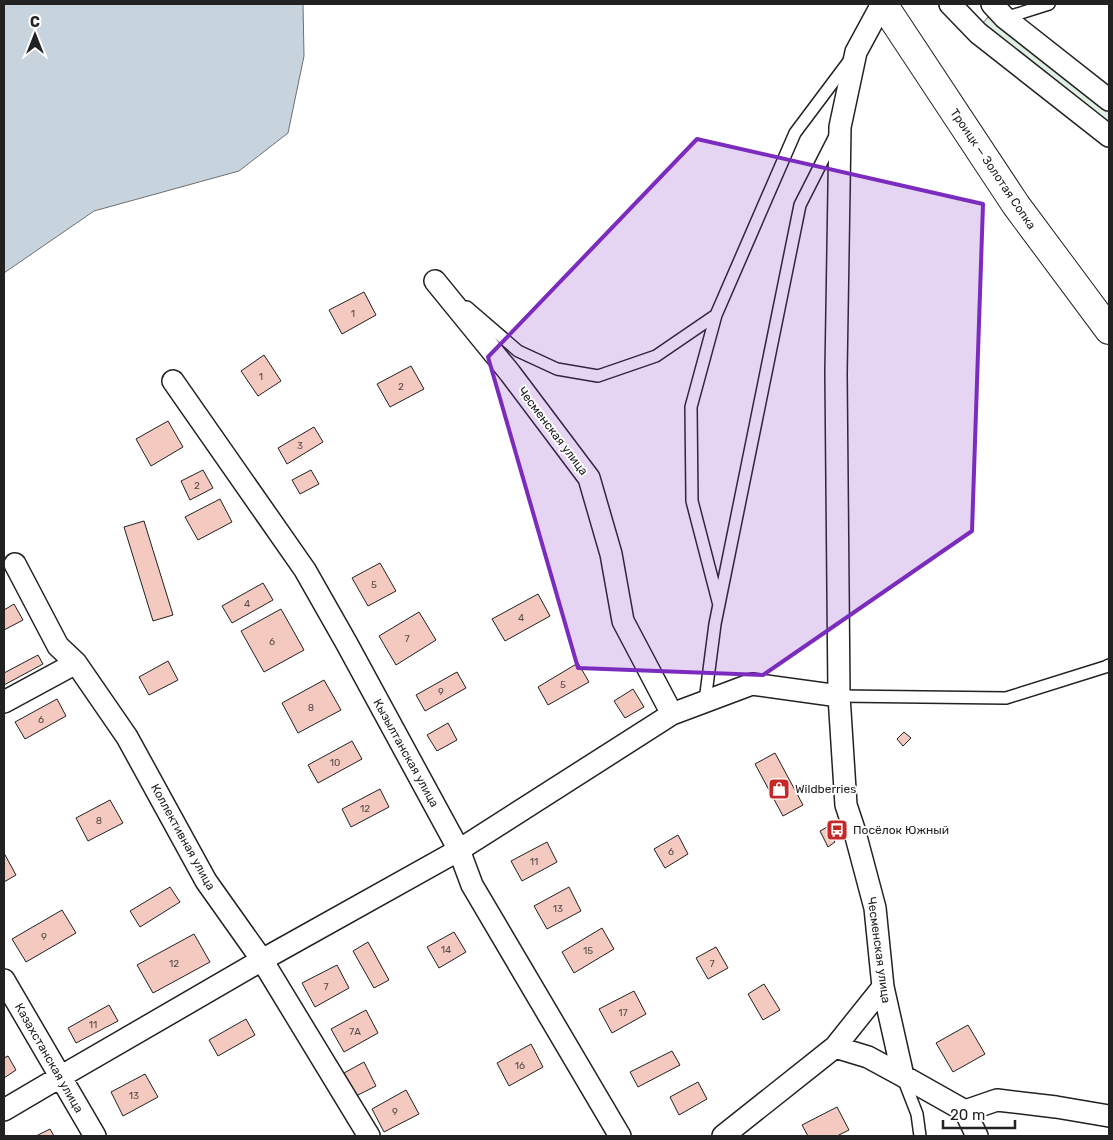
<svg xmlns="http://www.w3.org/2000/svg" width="1113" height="1140" viewBox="0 0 1113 1140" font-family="Rubik,sans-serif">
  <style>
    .green { fill: #e0efe3; stroke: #6f6f6f }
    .water { fill: #c7d3dd; stroke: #6f6f6f }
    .building { fill: #f3c9c0; stroke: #222 }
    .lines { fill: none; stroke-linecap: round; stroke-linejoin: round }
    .lane-casing { stroke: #222; stroke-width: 14 }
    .street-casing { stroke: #222; stroke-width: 24 }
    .secondary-casing { stroke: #222; stroke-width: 30 }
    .lane { stroke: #fff; stroke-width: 11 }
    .street { stroke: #fff; stroke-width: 21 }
    .secondary { stroke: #fff; stroke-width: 28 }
    .marked { fill: #7b2cbf; fill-opacity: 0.2; stroke: #7b2cbf; stroke-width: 4; stroke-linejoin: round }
    .labels { text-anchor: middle; stroke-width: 4; stroke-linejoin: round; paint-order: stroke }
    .number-label { font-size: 10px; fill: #564c4a }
    .street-label { font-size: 12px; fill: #222; stroke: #fff }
    .poi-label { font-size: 12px; fill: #222; stroke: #fff; text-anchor: start }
  </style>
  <rect width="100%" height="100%" fill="#fff"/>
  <path class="green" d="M988,17L1109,110V127L981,25Z"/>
  <path class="water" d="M4,4H303L304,56L288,133L239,171L94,211L4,273Z"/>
  <path class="building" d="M364,292L376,315L342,334L329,310Z
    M264,355L281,381L258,396L241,371Z
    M411,366L424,389L390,407L377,384Z
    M168,421L183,447L151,466L136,439Z
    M314,427L323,442L287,464L278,448Z
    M203,470L213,488L190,500L181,481Z
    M311,470L319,484L300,494L292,480Z
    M220,499L232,522L198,540L185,517Z
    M144,521L173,615L153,621L124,527Z
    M380,563L396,591L368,606L352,578Z
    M263,583L273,600L232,623L222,606Z
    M538,594L550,616L505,641L492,619Z
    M14,604L23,620L4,630V610Z
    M281,609L304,650L264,672L241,631Z
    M419,612L436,640L396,665L379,636Z
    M38,655L43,664L4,685V673Z
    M168,661L178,680L149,695L139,677Z
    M578,663L589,682L548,705L538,687Z
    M457,672L466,688L425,711L416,695Z
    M324,680L341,710L298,733L282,703Z
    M633,689L644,707L625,718L614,701Z
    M57,699L66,716L25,739L15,722Z
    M448,723L457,740L437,751L427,735Z
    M904,732L911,738L903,746L897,739Z
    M352,741L362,759L318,783L308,765Z
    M775,753L803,805L783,816L755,764Z
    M380,789L389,807L351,827L342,809Z
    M110,800L123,823L88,841L76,818Z
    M827,827L835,842L828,847L820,831Z
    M678,835L688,854L665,868L654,849Z
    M547,842L557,862L522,881L511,861Z
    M4,853L16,875L4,882Z
    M170,887L180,902L140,927L130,911Z
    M569,887L581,911L547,929L534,906Z
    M62,910L76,933L26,962L12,939Z
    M602,928L614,949L574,973L562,952Z
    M454,932L466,952L439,968L427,947Z
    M194,934L210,962L153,993L137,965Z
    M368,942L389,980L374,988L353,951Z
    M716,947L728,968L708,979L696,958Z
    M337,965L349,988L315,1007L302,983Z
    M764,984L780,1010L763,1020L748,994Z
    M634,991L646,1014L612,1033L599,1009Z
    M109,1005L118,1021L76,1043L68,1028Z
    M366,1010L378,1033L344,1052L331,1029Z
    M246,1019L255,1035L218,1056L209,1040Z
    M968,1025L985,1054L953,1072L936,1043Z
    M531,1044L543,1067L509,1086L497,1063Z
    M672,1051L680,1065L638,1087L630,1072Z
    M8,1056L16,1070L4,1078V1058Z
    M364,1062L376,1086L356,1096L344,1073Z
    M145,1074L158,1097L123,1116L111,1092Z
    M698,1082L707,1099L679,1115L670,1097Z
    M406,1090L419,1114L384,1132L372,1109Z
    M837,1107L849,1130L837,1136H808L802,1125Z
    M50,1129L54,1136H36Z"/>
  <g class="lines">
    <g class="lane-casing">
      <path id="lane" d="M1005,18L1049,4
        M467,307L518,351L557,369L598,376L656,356L716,315
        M719,605L692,501L691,407L716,315L795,133L849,61
        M839,696L1006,698L1105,667L1109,665
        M705,701L715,624L800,205L836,134
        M903,1078L917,1114L920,1136"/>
    </g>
    <g class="street-casing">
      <path id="street" d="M882,4L856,52L840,127L836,373L839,696L846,805L854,829L875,908L883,987L903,1076L965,1111L977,1136
        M950,4L978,33L1109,136
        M992,4L1005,18L1109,100
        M435,281L510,373L589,478L611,554L623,621L672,714
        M173,381L305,570L347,644L459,850L472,885L620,1136
        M15,564L58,646L76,663L127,737L206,881L262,960L369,1136
        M4,702L76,663
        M4,980L95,1136
        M835,1047L868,1057L903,1076
        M4,1110L60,1077L262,960L459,850L672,714L752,684L839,696
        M965,1111L997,1100L1056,1107L1109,1116
        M723,1136L835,1047L883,987"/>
    </g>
    <g class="secondary-casing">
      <path id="secondary" d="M883,4L1016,205L1109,330"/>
    </g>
    <use href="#lane" class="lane"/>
    <use href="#street" class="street"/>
    <use href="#secondary" class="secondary"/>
  </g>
  <path class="marked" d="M697,139L983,204L972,531L763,675L578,668L488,357Z"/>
  <defs>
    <g id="shop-square" transform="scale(1.125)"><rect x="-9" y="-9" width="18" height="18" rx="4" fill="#c62828" stroke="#fff"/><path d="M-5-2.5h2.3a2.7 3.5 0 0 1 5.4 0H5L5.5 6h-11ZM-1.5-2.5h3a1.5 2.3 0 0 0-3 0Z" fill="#fff"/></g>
    <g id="bus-square" transform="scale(1.125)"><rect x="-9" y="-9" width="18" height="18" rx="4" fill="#c62828" stroke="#fff"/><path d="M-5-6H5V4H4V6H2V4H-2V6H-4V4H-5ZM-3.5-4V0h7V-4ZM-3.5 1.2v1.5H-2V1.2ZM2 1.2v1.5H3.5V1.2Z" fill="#fff"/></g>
  </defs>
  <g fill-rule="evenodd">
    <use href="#shop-square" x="779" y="789"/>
    <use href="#bus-square" x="837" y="830"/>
  </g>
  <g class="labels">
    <g class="number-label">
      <text x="353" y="317">1</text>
      <text x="261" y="380">1</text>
      <text x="401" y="390">2</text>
      <text x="300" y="449">3</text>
      <text x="197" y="489">2</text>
      <text x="374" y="588">5</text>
      <text x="247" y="607">4</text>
      <text x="521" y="621">4</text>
      <text x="407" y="642">7</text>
      <text x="272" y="645">6</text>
      <text x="563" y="688">5</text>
      <text x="441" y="695">9</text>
      <text x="311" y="711">8</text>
      <text x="41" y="723">6</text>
      <text x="335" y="766">10</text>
      <text x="365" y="812">12</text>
      <text x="99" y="824">8</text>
      <text x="671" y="855">6</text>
      <text x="534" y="865">11</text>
      <text x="558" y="912">13</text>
      <text x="44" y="940">9</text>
      <text x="446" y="953">14</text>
      <text x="588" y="954">15</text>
      <text x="174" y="967">12</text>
      <text x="712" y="967">7</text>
      <text x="326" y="990">7</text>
      <text x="623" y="1016">17</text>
      <text x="93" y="1028">11</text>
      <text x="355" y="1035">7А</text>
      <text x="520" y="1069">16</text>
      <text x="134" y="1099">13</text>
      <text x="395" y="1115">9</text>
    </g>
    <g class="street-label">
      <text transform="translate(993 169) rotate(56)" y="4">Троицк — Золотая Сопка</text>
      <text transform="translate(553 431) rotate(53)" y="4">Чесменская улица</text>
      <text transform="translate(406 753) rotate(61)" y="4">Кызылтанская улица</text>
      <text transform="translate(183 837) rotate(61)" y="4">Коллективная улица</text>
      <text transform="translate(879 950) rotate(82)" y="4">Чесменская улица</text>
      <text transform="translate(49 1058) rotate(60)" y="4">Казахстанская улица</text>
    </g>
    <g class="poi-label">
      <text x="795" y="793">Wildberries</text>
      <text x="853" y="834">Посёлок Южный</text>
    </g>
  </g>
  <rect width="1113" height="1140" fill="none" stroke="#222222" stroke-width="10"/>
  <g transform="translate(35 35)" stroke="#ffffff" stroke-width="4" paint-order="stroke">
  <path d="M0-4L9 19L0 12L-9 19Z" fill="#222222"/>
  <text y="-8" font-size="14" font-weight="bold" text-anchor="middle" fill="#222222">С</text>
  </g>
  <path d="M943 1120v8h72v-8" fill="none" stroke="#222222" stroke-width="2.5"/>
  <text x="950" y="1120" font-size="15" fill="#222222" stroke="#ffffff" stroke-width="4" paint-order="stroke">20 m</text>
</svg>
